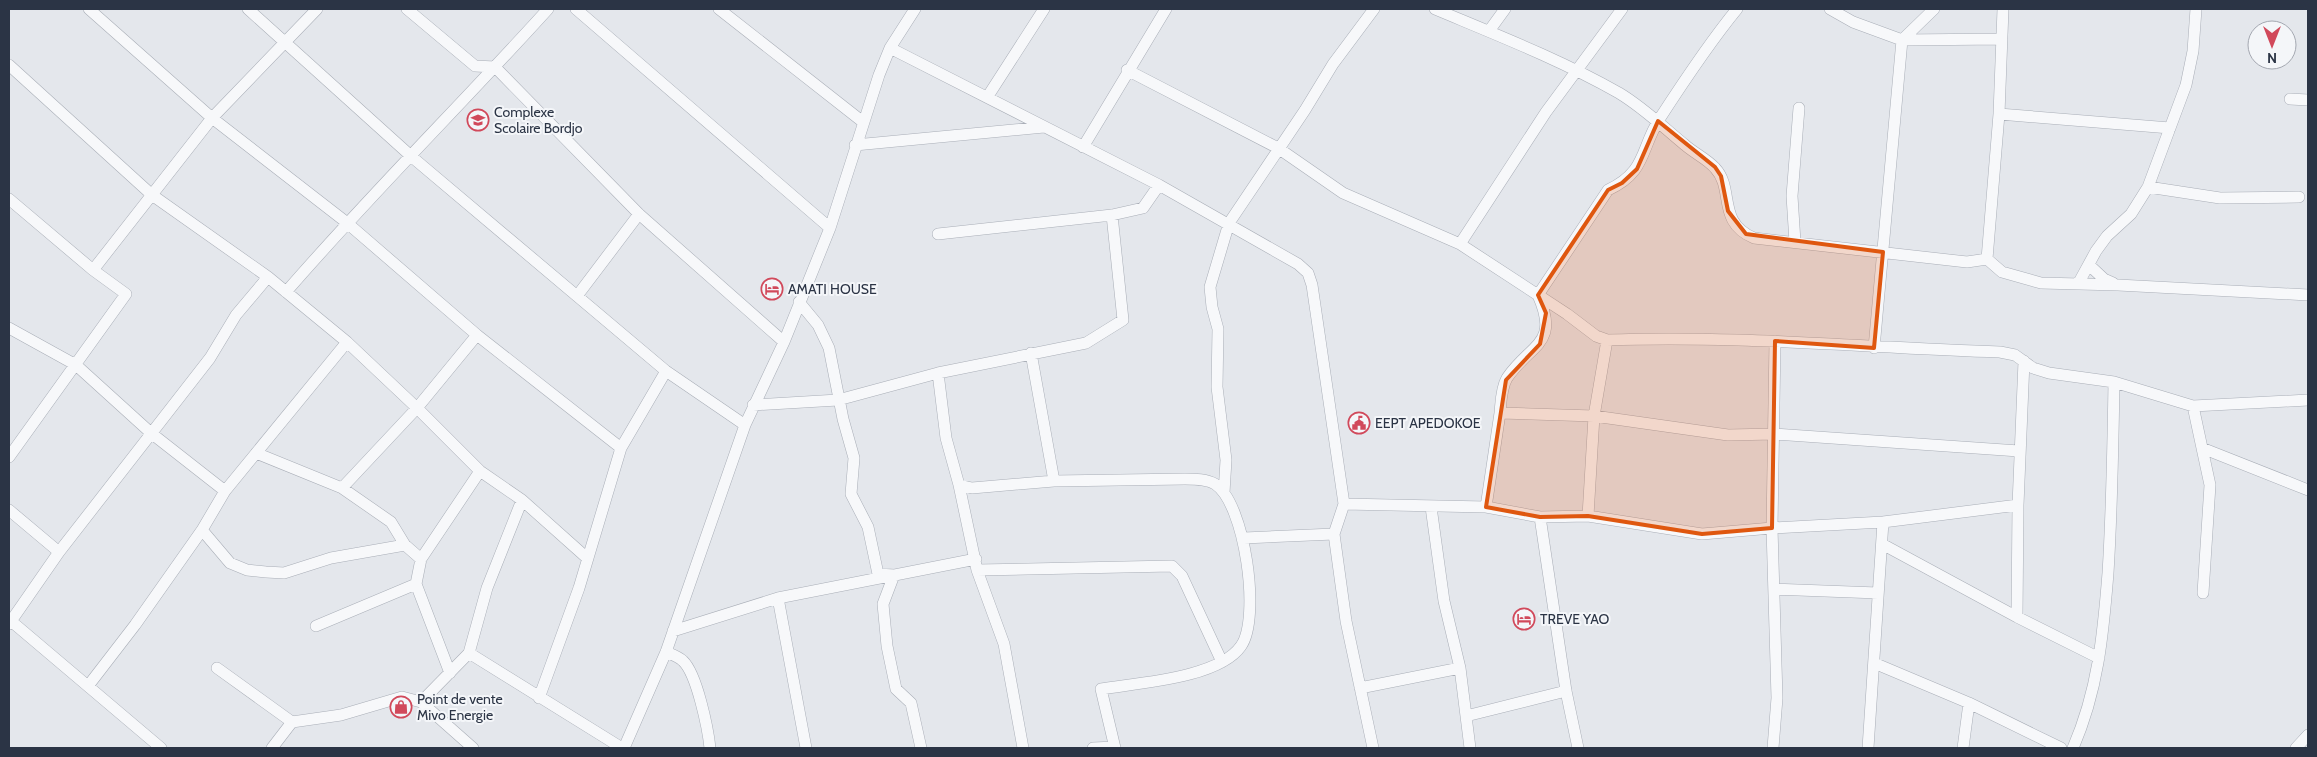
<svg xmlns="http://www.w3.org/2000/svg" width="2317" height="757" viewBox="0 0 2317 757" font-family="Cabin,sans-serif">
  <style>
    .lines { fill: none; stroke-linecap: round; stroke-linejoin: round }
    .minor-casing { stroke: #a9aeb7; stroke-width: 12 }
    .minor { stroke: #f7f8fa; stroke-width: 11 }
    .marked { fill: #df570f; fill-opacity: 0.2; stroke: #df570f; stroke-width: 4; stroke-linejoin: round }
    .labels { text-anchor: middle; stroke-width: 4; stroke-linejoin: round; paint-order: stroke }
    .poi-label { font-size: 14px; fill: #2b3445; stroke: #f4f6f9; text-anchor: start }
  </style>
  <rect width="100%" height="100%" fill="#e4e7ec"/>
  <g class="lines">
    <g class="minor-casing">
      <path id="minor" d="M89,9L212,118L346,222L477,335L621,448
        M248,9L412,157L666,371L745,425
        M407,9L475,66L495,67L639,214L784,342
        M576,9L830,228
        M719,9L863,122
        M1435,9C1497,35 1561,60 1619,93C1644,108 1663,127 1685,145C1694,153 1707,159 1715,168C1735,189 1716,222 1754,238L1967,262L1987,259L2002,272L2041,283L2118,285L2308,295
        M1830,9L1853,22L1902,40L2002,39
        M1489,31L1505,9
        M890,48L1159,185L1298,264L1308,273L1312,285L1344,504L1334,534L1346,621L1373,748
        M9,65L152,195L268,277L347,342L417,408L480,471L522,500L587,558
        M1127,70L1278,148L1343,193L1460,244L1567,314L1596,336L1607,340C1738,335 1869,348 2000,352L2015,355L2033,368L2049,373L2114,382L2193,406L2308,400
        M988,96L1044,9
        M2290,99L2308,100
        M1999,114L2170,128
        M855,145L1044,127
        M1083,147L1166,9
        M2148,187L2220,198L2299,197
        M9,199L93,270L126,294L9,457
        M938,234L1112,215L1143,208L1159,185
        M1795,242L1792,196L1799,108
        M1460,244L1546,112L1622,9
        M1987,259L1999,114L2003,9
        M2089,265L2104,279L2113,283
        M93,270L212,118L317,9
        M2078,284L2096,251L2107,236L2131,214L2148,187L2186,85L2193,51L2196,9
        M286,292C370,195 462,104 548,9
        M577,296L639,214
        M799,302L818,325L829,348L843,419L854,458L851,494L868,527L878,574L894,575L883,604L887,646L896,689L911,703L921,748
        M9,328L76,365L151,433L225,491
        M1874,348L1902,40L1934,9
        M1031,353L1054,481
        M938,373L946,438L959,485L977,570L1004,644L1023,748
        M753,405L838,400L938,373L1086,343L1123,320L1112,215
        M2193,406L2202,448L2308,490
        M1500,413C1501,403 1501,388 1507,378C1531,343 1560,345 1538,295L1608,190C1647,172 1640,149 1660,118C1684,81 1709,43 1737,9
        M2202,448L2210,485L2203,593
        M256,453L342,488L391,522L405,545L421,559
        M959,485L972,488L1054,481L1185,479C1195,479 1207,479 1215,484C1245,503 1261,618 1241,646C1219,678 1138,683 1101,689L1115,748
        M342,488L417,408L477,335
        M1224,493L1226,460L1217,387L1218,329L1212,307L1210,287L1229,223L1305,110L1333,64L1374,9
        M1344,504L1486,507L1540,517L1588,516L1702,534L1772,528L1883,522L2018,505
        M1431,507L1444,601L1460,668L1470,748
        M1486,507L1500,413L1594,416L1728,435L1774,434L2019,451
        M9,510L59,552
        M1588,516L1594,416L1607,340
        M1540,517L1566,691L1578,748
        M202,530L230,563L247,570L266,572L284,573L331,558L405,545
        M1244,538L1334,534
        M1882,544L2017,617L2099,658
        M977,570L1172,566L1182,576L1222,662
        M1774,589L1878,593
        M2017,617L2018,505L2024,361
        M11,621L161,748
        M9,624L59,552L210,358L236,315L268,277
        M316,626L416,584
        M673,631L778,598
        M666,652C671,654 679,657 683,661C697,674 708,729 710,748
        M469,653L622,748
        M1874,663L1969,703L2061,748
        M217,668L292,722
        M450,673L416,584L421,559L480,471
        M88,686L135,625L202,530L225,491L347,342
        M1360,688L1460,668
        M539,698L579,588L621,448L666,371
        M421,702L473,748
        M1466,716L1566,691
        M272,748L292,722L341,715L402,697L421,702L469,653L487,588L522,500
        M624,748L666,652L745,425L784,342L830,228L879,75L890,48L915,9
        M806,748L778,598L976,559
        M1093,748L1115,747
        M1773,748L1777,698L1772,528L1775,341
        M1868,748L1883,522
        M1963,748L1969,703
        M2073,748C2098,690 2103,636 2108,573C2112,510 2113,446 2114,382
        M2296,748L2308,735"/>
    </g>
    <use href="#minor" class="minor"/>
  </g>
  <path class="marked" d="M1658,121L1715,167L1721,176L1728,211L1746,234L1883,252L1874,348L1775,341L1772,528L1702,534L1588,516L1540,517L1486,507L1506,380L1540,344L1546,313L1538,295L1608,190L1622,183L1637,169Z"/>
  <defs>
    <g id="school-ring" transform="scale(1.125)"><circle r="9.5" fill="#f4f6f9" stroke="#d1495b" stroke-width="1.5"/><path d="M0-5L7-2L0 1L-7-2ZM-4 1L0 2.5L4 1V4Q0 6-4 4Z" fill="#d1495b"/></g>
    <g id="hotel-ring" transform="scale(1.125)"><circle r="9.5" fill="#f4f6f9" stroke="#d1495b" stroke-width="1.5"/><path d="M-6-4.5h1.5V1H6V5H4.5V3h-9V5H-6ZM-4 0a1.8 1.8 0 1 1 3.6 0ZM.5 0V-2.5h3Q6-2.5 6 0Z" fill="#d1495b"/></g>
    <g id="civic-ring" transform="scale(1.125)"><circle r="9.5" fill="#f4f6f9" stroke="#d1495b" stroke-width="1.5"/><path d="M-.6-6.5H3V-4.5H.6V-3L4-1V1h2V6H-6V1h2V-1L-.6-3ZM-1.2 2.5V6h2.4V2.5Z" fill="#d1495b"/></g>
    <g id="shop-ring" transform="scale(1.125)"><circle r="9.5" fill="#f4f6f9" stroke="#d1495b" stroke-width="1.5"/><path d="M-5-2.5h2.3a2.7 3.5 0 0 1 5.4 0H5L5.5 6h-11ZM-1.5-2.5h3a1.5 2.3 0 0 0-3 0Z" fill="#d1495b"/></g>
  </defs>
  <g fill-rule="evenodd">
    <use href="#school-ring" x="478" y="120"/>
    <use href="#hotel-ring" x="772" y="289"/>
    <use href="#civic-ring" x="1359" y="423"/>
    <use href="#hotel-ring" x="1524" y="619"/>
    <use href="#shop-ring" x="401" y="707"/>
  </g>
  <g class="labels">
    <g class="poi-label">
      <text x="494" y="117">Complexe<tspan x="494" dy="16">Scolaire Bordjo</tspan></text>
      <text x="788" y="294">AMATI HOUSE</text>
      <text x="1375" y="428">EEPT APEDOKOE</text>
      <text x="1540" y="624">TREVE YAO</text>
      <text x="417" y="704">Point de vente<tspan x="417" dy="16">Mivo Energie</tspan></text>
    </g>
  </g>
  <rect width="2317" height="757" fill="none" stroke="#2b3445" stroke-width="20"/>
  <g transform="translate(2272 45) rotate(180)"><circle r="24" fill="#f4f6f9" stroke="#a4a8b1"/>
  <path d="M0-4L9 19L0 12L-9 19Z" fill="#d1495b"/>
  <text y="-8" font-size="14" font-weight="bold" text-anchor="middle" fill="#2b3445">N</text>
  </g>
</svg>
